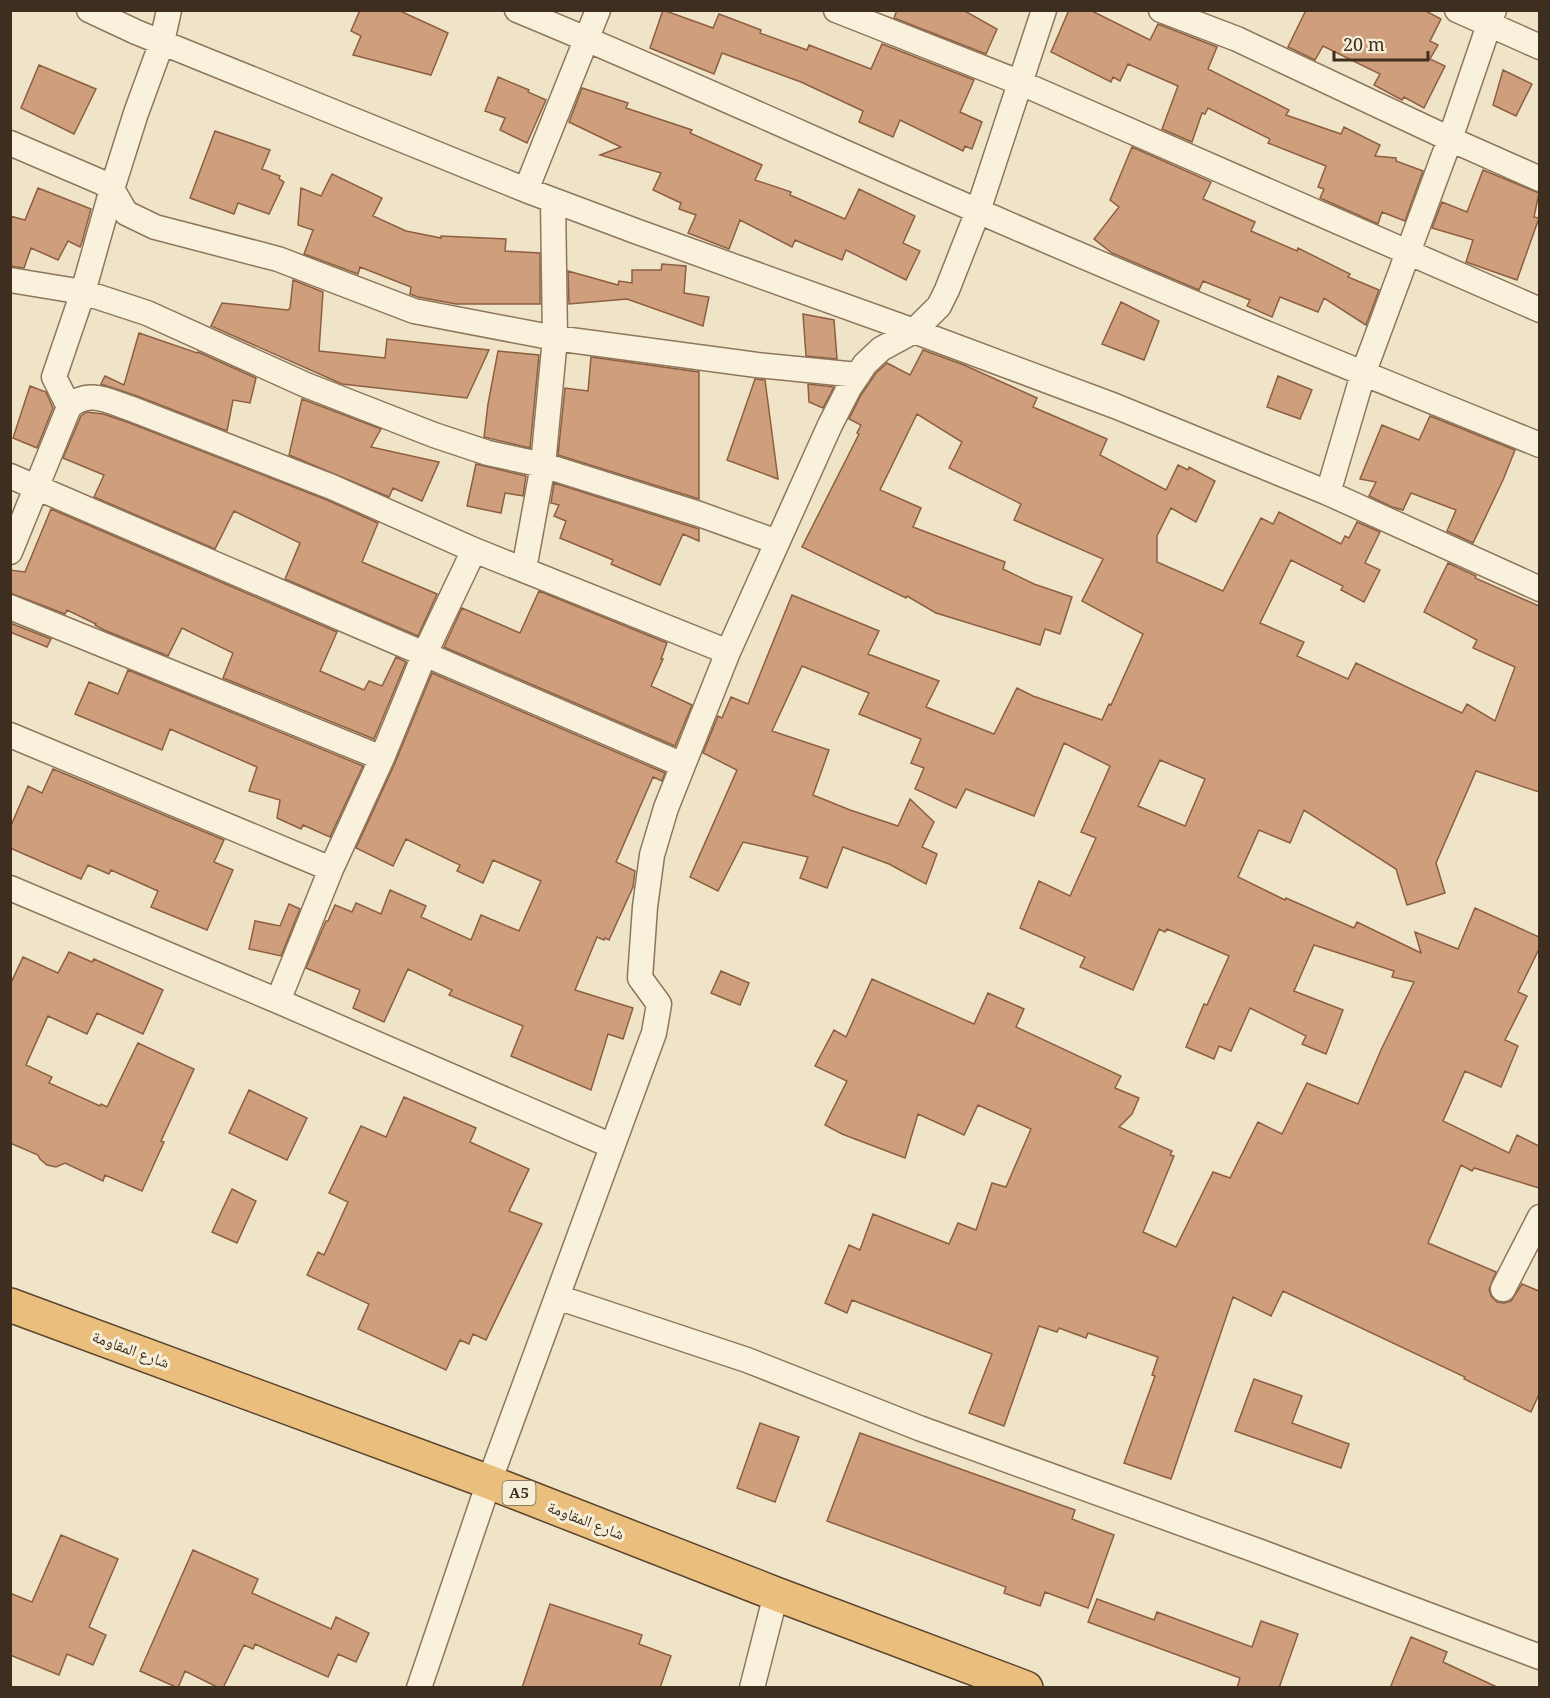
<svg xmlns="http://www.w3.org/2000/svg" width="1550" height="1698" viewBox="0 0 1550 1698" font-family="'Noto Serif','Noto Naskh Arabic',serif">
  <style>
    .building { fill: #cf9f7d; stroke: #8d5f41; stroke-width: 1.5; fill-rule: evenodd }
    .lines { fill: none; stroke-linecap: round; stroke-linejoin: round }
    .minor-casing { stroke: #8d765c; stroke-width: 27 }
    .trunk-casing { stroke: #5b4430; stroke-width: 36 }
    .minor { stroke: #faf1dc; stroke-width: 24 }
    .trunk { stroke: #eabe7c; stroke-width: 33 }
    .labels { text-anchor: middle; stroke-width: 6; stroke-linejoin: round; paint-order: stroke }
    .shield { fill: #f7eed8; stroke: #756857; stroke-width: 1.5 }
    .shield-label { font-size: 15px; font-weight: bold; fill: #3d2e20 }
    .street-label { font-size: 16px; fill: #3d2e20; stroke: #f7eed8 }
  </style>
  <rect width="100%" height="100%" fill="#f0e4c8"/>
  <path class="building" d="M360,10H398L448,33L431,75L353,55L361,36L351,31Z
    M663,10L713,28L719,14L761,30L760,33L807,50L809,45L871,69L882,44L974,80L960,112L982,122L972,149L965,146L963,151L900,120L893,137L859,122L863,111L801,82L722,53L714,74L650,48Z
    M897,10H963L997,29L986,54L894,18Z
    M1069,10H1090L1150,40L1158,24L1217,47L1208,69L1289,110L1286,115L1341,134L1344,127L1380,145L1375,156L1396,158V161L1423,171L1405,221L1382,212L1378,224L1320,198L1324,189L1318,187L1326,166L1268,143L1270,139L1208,108L1205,114L1202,113L1192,142L1162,129L1178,86L1128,64L1120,81L1113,77L1111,82L1051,52Z
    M1306,10H1424L1441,19L1430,41L1438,45L1430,59L1445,66L1424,108L1404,97L1402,100L1374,85L1380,74L1323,46L1315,60L1288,47Z
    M39,65L96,89L74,134L21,108Z
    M1503,70L1532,84L1516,116L1493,105Z
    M498,77L529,90L528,92L546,100L527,143L500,130L505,118L485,111Z
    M582,88L628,103L626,108L692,130L690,133L762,165L755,180L791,192L790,195L845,219L859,189L915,216L903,243L920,251L906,280L846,250L842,260L795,240L792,247L740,220L729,249L688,233L696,215L679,209L681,203L653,190L661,173L600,155L621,147L569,122Z
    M215,131L270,150L262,169L280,176L279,179L284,182L269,214L238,203L234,214L190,198Z
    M1132,147L1211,182L1203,199L1255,222L1251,231L1297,251L1298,248L1350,274L1348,277L1379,290L1366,325L1324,298L1318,312L1280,297L1272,317L1247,306L1250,300L1203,281L1199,290L1112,253L1094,239L1119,207L1110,200Z
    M1483,170L1539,193L1534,217L1539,218L1517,280L1466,262L1473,240L1432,228L1442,202L1467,212Z
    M332,174L382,198L373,216L406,231L441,238V236L506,239L505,251L540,253V304H456L418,297L410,294L411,287L360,267L358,274L304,254L313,230L298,225L301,188L321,196Z
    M38,188L91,209L82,242L80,247L68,241L58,260L31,248L24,268L10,266V216L25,220Z
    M662,264L686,266L684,293L709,297L703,326L627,299L569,304L568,271L618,285L619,281L632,283V270H661Z
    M293,280L323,292L319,351L385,358L387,339L489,350L467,398L342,384L211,326L222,303L288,310L290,308Z
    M1121,302L1159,321L1144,360L1102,344Z
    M803,314L834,320L837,359L806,356Z
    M139,333L197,353L198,352L256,378L250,403L233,400L227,431L137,396L101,384L105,376L124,385Z
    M923,350L964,365L1037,398L1033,407L1107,439L1100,455L1166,490L1178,465L1188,470L1189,467L1215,481L1196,522L1171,508L1157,536V562L1223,591L1261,518L1273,524L1279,512L1341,544L1345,536L1349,538L1357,522L1380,532L1365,563L1380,570L1364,602L1341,590L1343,586L1291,560L1260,623L1304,642L1297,656L1348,679L1356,663L1462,713L1467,704L1495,721L1515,667L1473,648L1477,640L1424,612L1448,563L1476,576L1475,578L1539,606V792L1476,771L1436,863L1445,893L1407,905L1396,869L1304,810L1290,843L1259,830L1238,877L1285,900L1286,898L1354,928L1357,922L1421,953L1415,932L1458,949L1475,908L1539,937V949L1518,992L1527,996L1505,1040L1518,1046L1501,1087L1465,1071L1443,1121L1509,1153L1517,1135L1539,1146V1188L1474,1168L1472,1171L1461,1165L1428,1243L1496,1272L1489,1289L1491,1296L1497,1302L1504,1303L1511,1301L1522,1284L1539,1291V1394L1531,1412L1464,1379L1465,1377L1283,1291L1271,1316L1233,1297L1171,1479L1124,1463L1155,1376L1152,1375L1158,1357L1088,1333L1086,1338L1059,1328L1057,1332L1039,1326L1004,1426L969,1413L992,1354L852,1300L847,1313L825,1303L849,1245L860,1250L873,1214L949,1244L958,1223L976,1230L992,1183L1006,1187L1031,1129L978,1105L964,1135L918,1114L905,1158L842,1134L825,1125L847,1081L815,1066L834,1030L846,1037L872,979L974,1024L988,993L1024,1009L1016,1027L1121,1076L1115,1088L1139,1098L1132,1114L1119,1127L1172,1151L1170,1155L1174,1156L1143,1232L1176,1247L1213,1172L1230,1178L1258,1122L1282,1134L1307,1083L1358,1104L1381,1050L1414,982L1392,977L1394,971L1314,945L1294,991L1343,1010L1326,1054L1302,1044L1306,1036L1250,1008L1231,1051L1219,1046L1214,1059L1186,1047L1204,1004L1207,1005L1229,956L1167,929L1165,932L1159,929L1133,990L1080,967L1085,957L1020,928L1039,881L1070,896L1096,838L1081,832L1110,766L1064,743L1034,816L966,789L956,808L915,789L924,768L911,763L921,739L859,714L869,693L802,666L772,731L829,750L813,795L850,810L898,826L910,799L934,822L922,847L937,854L926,884L889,864L843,847L827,888L800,878L808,857L743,842L718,891L690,877L737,770L703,753L718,716L722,718L731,697L748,704L792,595L879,631L868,654L939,681L926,707L994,734L1017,688L1033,696L1102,720L1109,704L1111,705L1143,634L1082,601L1103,559L1014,520L1021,504L949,468L962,442L917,414L880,490L921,508L913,527L1005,562L1003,569L1034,584L1072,597L1060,634L1045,629L1040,645L936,613L907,596L906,598L802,547L859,434L857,433L861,425L849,419L861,395L876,373L887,363L910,375ZM1160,760L1205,779L1185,826L1138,806Z
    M498,351L539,355L530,448L484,437L488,404Z
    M591,357L699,372V499L558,455L565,388L588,391Z
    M1278,376L1312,390L1300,419L1267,407Z
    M755,379L765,380L778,479L727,460Z
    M808,384L834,387L823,408L809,402Z
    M30,386L46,392L53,408L37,448L13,438Z
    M302,399L381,429L371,447L439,462L422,501L393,488L389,497L289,455Z
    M87,412L103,414L127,422L327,500L378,523L362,562L437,594L418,636L285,579L300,543L234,511L215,549L94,497L104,475L63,458L81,416Z
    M1430,416L1515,450L1503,480L1473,543L1447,531L1456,510L1411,493L1403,510L1392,507L1369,496L1376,482L1360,479L1382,425L1419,440Z
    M476,464L526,476L523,496L505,493L501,513L467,506Z
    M554,483L699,529V541L683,534L660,585L611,564L613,560L560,538L566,521L554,516L559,505L551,503Z
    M51,509L337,632L320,671L364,690L369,681L382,686L396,657L406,662L374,739L223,678L233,653L182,628L168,656L104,630L95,625L96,624L67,610L65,614L10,593V570L25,572Z
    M539,591L667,643L661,659H663L651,686L692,705L675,746L444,647L462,608L520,633Z
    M10,623L51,639L47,647L10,632Z
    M128,670L363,766L330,837L303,825L301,829L277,818L280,800L249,791L257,767L170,729L162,750L75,714L89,682L118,694Z
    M432,673L665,773L662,781L653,777L616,862L635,871L633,887L609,940L605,938L604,940L597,937L575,990L633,1008L623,1039L608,1034L591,1090L511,1056L523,1026L449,995L452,990L408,969L384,1022L353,1008L360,990L306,968L326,921H328L335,905L352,912L356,903L381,914L390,890L426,906L421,917L471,940L481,915L519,931L541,881L493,860L483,883L457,871L460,865L406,839L393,866L356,848L395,763Z
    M53,769L224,840L214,862L233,870L207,930L151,907L158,891L111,870L109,874L88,865L81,879L10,848V828L28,786L42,793Z
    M289,904L300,909L281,956L249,949L255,921L280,926Z
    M69,952L92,962L94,959L163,990L143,1034L97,1013L87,1034L48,1016L26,1065L52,1077L49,1083L100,1106L101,1104L107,1107L138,1043L194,1069L161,1141L164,1142L142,1191L105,1175L103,1181L65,1163L56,1167L47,1165L40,1159L38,1155L10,1143V985L23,957L58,973Z
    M721,971L749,983L740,1005L711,993Z
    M249,1090L307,1118L287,1160L229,1133Z
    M404,1097L476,1128L470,1142L529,1169L509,1211L542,1224L486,1340L473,1334L469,1344L460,1340L446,1370L358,1329L369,1304L307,1275L318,1252L324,1255L348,1202L329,1193L361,1126L386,1137Z
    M232,1189L256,1201L237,1243L212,1232Z
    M1254,1379L1302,1396L1292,1423L1349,1444L1341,1468L1235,1431Z
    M760,1423L799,1437L775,1502L737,1488Z
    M860,1433L1075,1510L1072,1519L1114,1535L1088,1608L1045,1592L1040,1606L1004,1593L1006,1587L827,1521Z
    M61,1535L118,1559L89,1627L106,1635L93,1665L67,1654L59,1675L10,1655V1593L32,1602Z
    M193,1550L258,1579L252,1593L331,1629L336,1617L369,1633L356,1662L338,1654L328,1677L255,1644L253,1649L244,1645L223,1688H219L185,1671L178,1688L140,1671Z
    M1097,1599L1154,1620L1157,1612L1252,1647L1261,1621L1298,1634L1279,1688H1237L1240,1678L1088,1622Z
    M550,1604L642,1635L639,1644L671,1656L660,1688H522Z
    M1411,1637L1447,1652L1443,1662L1499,1688H1390Z"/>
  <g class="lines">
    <g class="minor-casing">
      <path id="minor" d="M89,10L136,32L526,190L638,232L914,331L939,306L947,290L978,211L1044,10
        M517,10C672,74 824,144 978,211C1164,292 1351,369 1540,445
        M836,10L1021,83L1540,310
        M1161,10L1237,39L1450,139L1540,179
        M1457,10L1540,47
        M10,143L101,182L112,189L126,213L155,227L278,259L414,311L555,338L757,365L858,375
        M526,190L598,10
        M10,280L83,292L147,313L306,385L434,435L488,453L543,465L699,514L777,542
        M69,407L54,377L83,292L112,189L136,113L162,42L169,10
        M10,476L683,765
        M1328,493L1363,374L1450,139L1494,10
        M10,552L69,407C88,388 110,402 132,409L332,487L474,550L728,652
        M524,569L543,465L555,338L553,200
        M10,607L382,758
        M10,735L331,869
        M10,888L278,1001L612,1146
        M278,1001L331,869L382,758L425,653L474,550
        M1503,1289L1540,1217
        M557,1297L747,1360L919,1428L1258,1551L1540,1657
        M419,1688L489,1482L654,1033L659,1004L640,978L645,907L652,855L666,808L728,652L830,425L849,388L865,364L881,349L914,331L1115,406L1328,493L1540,589
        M752,1688L776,1594"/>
    </g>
    <g class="trunk-casing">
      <path id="trunk" d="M10,1305L489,1482L776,1594L1026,1688"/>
    </g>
    <use href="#minor" class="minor"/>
    <use href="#trunk" class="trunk"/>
  </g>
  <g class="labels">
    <rect class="shield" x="502.5" y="1481" width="33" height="24" rx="4.5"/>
    <g class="shield-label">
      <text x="519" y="1498">A5</text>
    </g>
    <g class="street-label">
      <text transform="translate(131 1349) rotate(20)" y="6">شارع المقاومة</text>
      <text transform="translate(586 1520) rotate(21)" y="6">شارع المقاومة</text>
    </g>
  </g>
  <rect width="1550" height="1698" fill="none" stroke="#3d2e20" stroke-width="24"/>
  <path d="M1334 51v9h94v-9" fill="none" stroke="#3d2e20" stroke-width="3"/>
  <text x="1343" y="51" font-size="18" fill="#3d2e20" stroke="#f7eed8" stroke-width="4.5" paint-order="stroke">20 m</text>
</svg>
